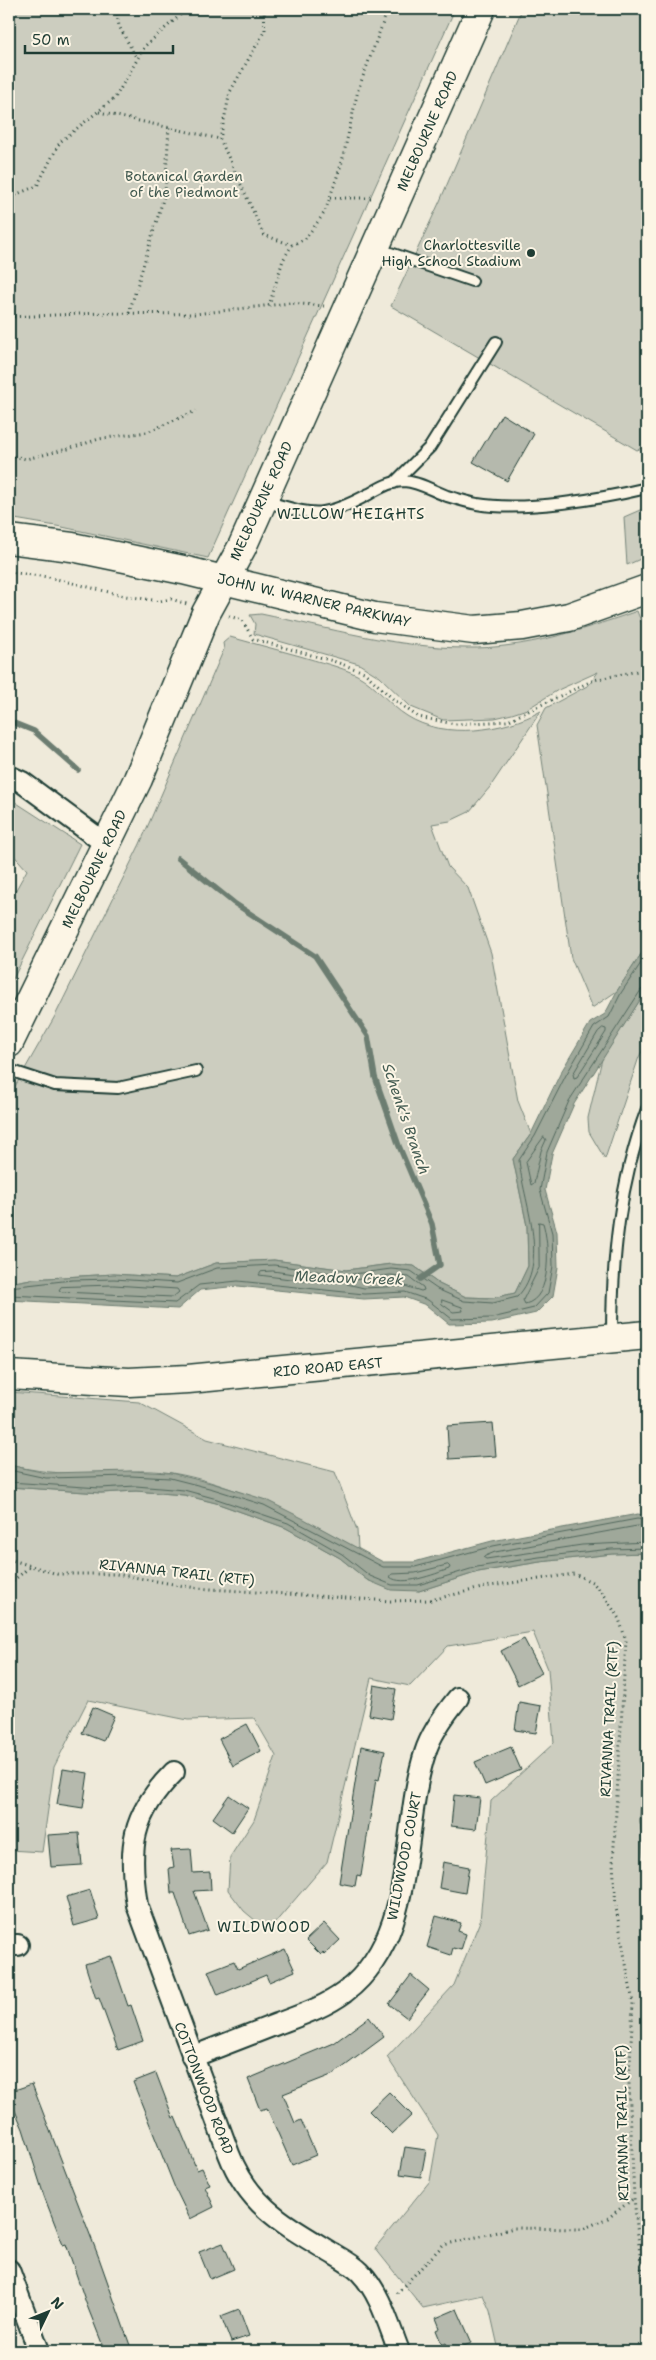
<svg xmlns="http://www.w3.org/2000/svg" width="656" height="2360" viewBox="0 0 656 2360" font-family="'Shantell Sans',sans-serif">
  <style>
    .green { fill: #cccdbf; stroke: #76857a }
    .water { fill: #9fa89a; stroke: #6c7d71 }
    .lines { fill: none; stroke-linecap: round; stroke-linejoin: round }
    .shore { stroke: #52685d; stroke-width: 1 }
    .stream { stroke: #6c7d71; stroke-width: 5.5 }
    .building { fill: #b5b9ad; stroke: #1f3d34 }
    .lane-casing { stroke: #1f3d34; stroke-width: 14 }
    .street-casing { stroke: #1f3d34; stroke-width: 24 }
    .secondary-casing { stroke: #1f3d34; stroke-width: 31 }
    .path { stroke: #1f3d34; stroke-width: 3; stroke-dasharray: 1 4; stroke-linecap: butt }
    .lane { stroke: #fcf5e5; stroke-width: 10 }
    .street { stroke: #fcf5e5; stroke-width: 20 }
    .secondary { stroke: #fcf5e5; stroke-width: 28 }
    .poi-dot { fill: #1f3d34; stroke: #fcf5e5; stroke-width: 2 }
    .labels { text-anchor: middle; stroke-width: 4; stroke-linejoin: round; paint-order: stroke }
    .street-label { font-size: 14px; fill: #1f3d34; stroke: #fcf5e5 }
    .park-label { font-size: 14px; fill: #425a50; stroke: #fcf5e5 }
    .poi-label { font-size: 14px; fill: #1f3d34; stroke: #fcf5e5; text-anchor: end }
    .neighbourhood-label { font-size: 15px; letter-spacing: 1px; fill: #1f3d34; stroke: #fcf5e5 }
    .water-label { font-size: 15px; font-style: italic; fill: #455d53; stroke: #fcf5e5 }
  </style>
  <rect width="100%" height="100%" fill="#efeada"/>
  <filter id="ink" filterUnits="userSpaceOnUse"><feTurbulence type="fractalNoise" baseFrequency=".02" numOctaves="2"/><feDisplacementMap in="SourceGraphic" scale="10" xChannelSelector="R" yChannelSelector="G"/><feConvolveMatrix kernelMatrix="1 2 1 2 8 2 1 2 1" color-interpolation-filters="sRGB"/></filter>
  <g filter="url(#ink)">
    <path class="green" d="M9,9H455L208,558L62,527L9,518Z
      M522,9H647V446L637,450L391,306L440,201Z
      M647,507V556L627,565L624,517Z
      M637,611L647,637V945L617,991L592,1008L571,958L537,725L546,708L589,685L598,672L558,690L527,709L512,714L495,718L443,720L411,707L380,677L359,664L254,634L255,624L250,615L261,614C329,628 397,648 467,648C524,649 583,630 637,611Z
      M230,637C253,643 277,650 300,656C319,662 339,666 357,675C376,685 389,705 407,716C444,740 505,731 541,711L490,787L469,812L450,821L432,824L448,867L468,888L491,953L518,1101L531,1134L513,1159L527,1226L528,1266L515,1293L493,1298L466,1297L439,1284L414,1266L391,1264L346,1270L274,1260L216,1263L176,1278L114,1274L31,1279L9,1283V1097L55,1016L140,844L224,649L223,643Z
      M9,798L80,844L9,987V902L27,870L9,850Z
      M647,989V1042L639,1057L605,1159L589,1132L588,1118L602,1059Z
      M9,1392L139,1402L207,1439L335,1472L357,1530L358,1549C304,1519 233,1483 172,1473C144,1468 116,1473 88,1474C60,1474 36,1471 9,1465Z
      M9,1487L101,1493L136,1491L184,1495L216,1503L286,1528L340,1558L367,1580L419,1591L478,1572L540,1562L612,1554L647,1553V1728L642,1762L640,1822L643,1843L647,1943V2351H499L490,2311L483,2295L423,2308L375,2248L430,2181L438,2135L387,2057L454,1985L480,1921L491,1801L554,1743L548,1669L533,1632L448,1646L410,1686L371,1678L327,1862L268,1931L244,1911L228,1890L230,1857L254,1820L276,1756L254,1718L188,1720L88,1700L54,1767L42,1852L9,1850Z"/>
    <path class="water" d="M647,945V989L574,1104L552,1154L545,1190L557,1232L558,1267L553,1296L536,1313L492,1323L449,1324L426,1305L404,1297L364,1299L238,1286L200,1290L178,1309L9,1300V1283L31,1279L114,1274L176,1278L216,1263L274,1260L346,1270L391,1264L414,1266L439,1284L466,1297L493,1298L515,1293L528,1266L527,1226L513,1159L531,1134L561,1072L590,1023L605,1014L617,991Z
      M9,1465L46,1473L131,1471L171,1473L215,1484L266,1500L304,1519L383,1562H414L492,1541L638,1514L647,1516V1553L612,1554L540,1562L478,1572L419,1591L391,1590L367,1580L340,1558L286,1528L216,1503L184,1495L136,1491L101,1493L9,1487Z
      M647,1728V1943L643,1843L640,1822L642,1762Z"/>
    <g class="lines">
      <path class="shore" d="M603,1028L606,1029V1032L577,1077L574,1078L573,1074L598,1032Z
        M544,1137L546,1140L541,1151L534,1183L531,1185L526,1162Z
        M539,1222L543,1223C549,1243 553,1298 525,1304L523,1300L539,1268Z
        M273,1271L307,1276L309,1279L306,1281L259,1275L261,1272Z
        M391,1275L409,1277L423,1287L424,1290L421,1291L405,1286L364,1288L347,1284L349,1281Z
        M114,1285L177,1289L179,1292L173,1297L62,1292L59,1290L61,1287Z
        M9,1287L72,1280L114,1279L177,1283L217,1268L274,1265L346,1275L391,1269L411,1271L437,1289L464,1301L493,1303L517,1297C551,1262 523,1201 519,1160L535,1136L566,1075L594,1027L609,1017L621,993L647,954
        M9,1295L175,1303L199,1285L238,1281L364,1294L405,1292L428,1300L452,1319L492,1318L534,1308L548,1293L553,1266L552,1233L540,1190L547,1152L569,1101L641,990L647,987
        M442,1300L462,1307L463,1311L453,1312L442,1304Z
        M9,1470L46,1478L131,1476L170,1478L213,1489L264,1505L383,1567H415L493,1546L637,1519L647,1520
        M9,1482L100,1488L136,1486L184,1490L217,1499L288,1523L342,1554L370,1576L392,1585H418L477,1567L539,1557L611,1549L647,1548
        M647,1527L637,1526L495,1552L483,1557L486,1559L582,1545L647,1542
        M448,1565L450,1567L449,1569C435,1574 402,1587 390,1577L392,1574L415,1573Z
        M647,1759L645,1822L647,1836"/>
      <path class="stream" d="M9,721L34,731L78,770
        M178,858L234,903L315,956L368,1036L375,1077L399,1146L432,1224L440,1265L420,1279"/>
    </g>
    <path class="building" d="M502,414L534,434L507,481L473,462Z
      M493,1423L496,1456L449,1459L447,1426Z
      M524,1639L542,1673L518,1685L501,1651Z
      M374,1685L396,1689L391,1719L369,1715Z
      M519,1702L541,1706L536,1733L515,1730Z
      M93,1707L114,1716L103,1741L82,1733Z
      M247,1724L261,1751L233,1766L219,1739Z
      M361,1746L385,1751L379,1780L376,1779L361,1876L357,1875L355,1886L339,1883Z
      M511,1747L521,1770L485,1785L475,1762Z
      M63,1769L88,1773L83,1808L57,1804Z
      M229,1795L248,1808L232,1832L213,1818Z
      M454,1795L480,1798L476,1829L451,1826Z
      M79,1833L82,1865L51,1867L48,1835Z
      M191,1849L193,1873L210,1872L211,1890L194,1891L208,1930L189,1936L175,1893H171L169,1868L174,1867L171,1850Z
      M443,1862L469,1867L465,1893L439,1888Z
      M90,1890L99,1919L74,1926L66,1897Z
      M436,1916L461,1923L458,1931L466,1934L461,1950L453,1948L451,1955L427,1947Z
      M324,1923L340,1940L325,1954L323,1952L321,1955L306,1940Z
      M285,1949L295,1971L269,1982L266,1975L218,1995L208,1971L234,1961L238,1969Z
      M111,1956L128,2006L131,2005L143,2041L118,2050L99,1998L96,1999L85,1964Z
      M411,1975L429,1990L407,2018L389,2004Z
      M369,2017L384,2037L334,2074L283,2094L295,2123L301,2120L316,2155L292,2165L267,2108L260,2110L248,2079L334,2043Z
      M156,2073L173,2118L175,2117L197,2170L202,2168L210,2185L205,2187L214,2207L190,2219L175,2188L133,2082Z
      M32,2084L99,2258L132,2351H105L86,2303L66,2244L63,2245L44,2196L23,2129L9,2097V2092Z
      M389,2092L412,2115L392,2134L369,2111Z
      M405,2147L426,2150L421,2177L400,2174Z
      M223,2243L234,2269L210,2279L199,2252Z
      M239,2309L249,2336L231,2342L221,2316Z
      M457,2309L472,2343L450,2351L446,2343L442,2345L436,2330L440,2328L436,2318Z"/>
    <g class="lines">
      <g class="lane-casing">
        <path id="lane" d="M376,248L472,281
          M394,483L430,447L496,342
          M264,501C314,515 321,520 369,494C380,488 391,481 404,481C420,482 433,491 447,496C457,499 467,502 477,504C524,512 601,499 647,488
          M9,1070L55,1085L118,1088L196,1071
          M612,1337C612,1259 619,1183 647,1109"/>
      </g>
      <g class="street-casing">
        <path id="street" d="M9,776L22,782L106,844
          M174,1772C131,1815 128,1847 137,1905L229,2154C248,2204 282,2223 325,2249C336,2256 351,2263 360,2272C380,2292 389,2326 399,2351
          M9,1945H18
          M192,2057C220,2046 249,2035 277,2024C301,2015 325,2007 345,1992C418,1936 400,1831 425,1753C431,1733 445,1714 458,1698
          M9,2270L39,2351"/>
      </g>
      <g class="secondary-casing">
        <path id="secondary" d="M9,539L72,547L183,570L375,617L474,630L522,626L569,617L647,589
          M9,1043L138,779L206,613L242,547L263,500L481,9
          M9,1375L129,1382L188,1379L647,1335"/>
      </g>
      <path class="path" d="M116,9L119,26L137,59
        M264,9L265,30L230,92L220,139L264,235L292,245
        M9,10L10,9
        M99,112L220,139
        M330,198H372
        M9,203L17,194L37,186L60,142L115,98L145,46L187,9
        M269,306L283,260L292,245L305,239L325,212L342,162L358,90L388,9
        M129,313L165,193L169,127
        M9,317L103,313L195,314L290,303L324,306
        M9,455L26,459L68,449L99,439L147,432L196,411
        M9,572L48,577L125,596L160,601L171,599L187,604
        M229,616L242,620L253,639L333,661L364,672L393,699L418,717L455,724L507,721L594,680L647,669
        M9,1559L57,1574H116L196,1588L391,1601L431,1600L490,1586L574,1574L592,1582L603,1593L619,1619L626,1640L613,1863L616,1908L633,2003L629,2083L634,2198L643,2283L647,2307
        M9,1584L31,1566
        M397,2293L443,2245L514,2228L583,2229L608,2218L634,2198"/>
      <use href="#lane" class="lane"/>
      <use href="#street" class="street"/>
      <use href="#secondary" class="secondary"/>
    </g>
  </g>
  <circle class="poi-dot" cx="531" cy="253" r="5"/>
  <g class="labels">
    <g class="street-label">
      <text transform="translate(427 131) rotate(-66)" y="5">MELBOURNE ROAD</text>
      <text transform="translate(261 501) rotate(-65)" y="5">MELBOURNE ROAD</text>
      <text transform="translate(314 600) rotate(13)" y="5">JOHN W. WARNER PARKWAY</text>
      <text transform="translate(94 869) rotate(-64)" y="5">MELBOURNE ROAD</text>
      <text transform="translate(328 1367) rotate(-5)" y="5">RIO ROAD EAST</text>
      <text transform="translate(177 1572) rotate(6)" y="5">RIVANNA TRAIL (RTF)</text>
      <text transform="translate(609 1719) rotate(-87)" y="5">RIVANNA TRAIL (RTF)</text>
      <text transform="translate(404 1856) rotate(-79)" y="5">WILDWOOD COURT</text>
      <text transform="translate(204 2088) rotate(69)" y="5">COTTONWOOD ROAD</text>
      <text transform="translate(622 2123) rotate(-91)" y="5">RIVANNA TRAIL (RTF)</text>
    </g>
    <g class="park-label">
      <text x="184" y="181">Botanical Garden<tspan x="184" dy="16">of the Piedmont</tspan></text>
    </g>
    <g class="poi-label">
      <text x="521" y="250">Charlottesville<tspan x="521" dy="16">High School Stadium</tspan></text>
    </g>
    <g class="neighbourhood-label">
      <text x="351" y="519">WILLOW HEIGHTS</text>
      <text x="264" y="1932">WILDWOOD</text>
    </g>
    <g class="water-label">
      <text transform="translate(406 1119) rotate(71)" y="5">Schenk's Branch</text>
      <text transform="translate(349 1278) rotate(2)" y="5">Meadow Creek</text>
    </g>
  </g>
  <rect width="656" height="2360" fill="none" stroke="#fcf5e5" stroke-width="30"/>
  <rect x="15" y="15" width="626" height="2330" fill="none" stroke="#1f3d34" stroke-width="2" filter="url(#ink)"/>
  <g transform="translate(48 2312) rotate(47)" stroke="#fcf5e5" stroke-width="4" paint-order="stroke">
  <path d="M0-4L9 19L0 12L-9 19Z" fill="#1f3d34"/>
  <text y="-8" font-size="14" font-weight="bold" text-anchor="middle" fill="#1f3d34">N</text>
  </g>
  <path d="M25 45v8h148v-8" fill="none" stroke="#1f3d34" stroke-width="2.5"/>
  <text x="32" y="45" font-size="15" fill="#1f3d34" stroke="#fcf5e5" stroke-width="4" paint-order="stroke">50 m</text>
</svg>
